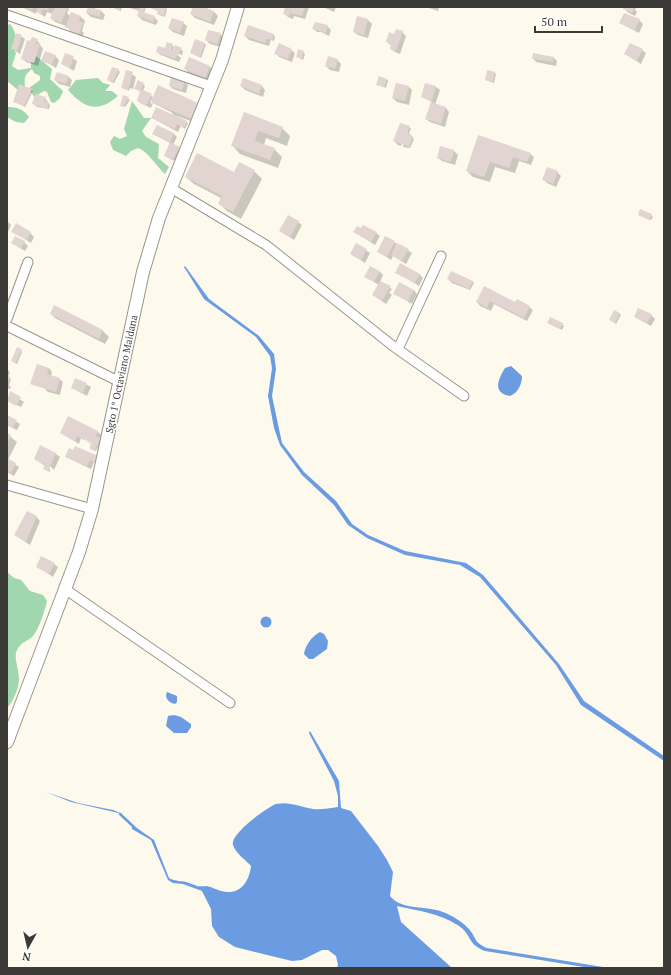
<svg xmlns="http://www.w3.org/2000/svg" width="671" height="975" viewBox="0 0 671 975" font-family="'PT Serif',serif">
  <style>
    .green { fill: #a0d7af }
    .water { fill: #6b9ce2 }
    .shadow { fill: #0003; fill-rule: evenodd }
    .lines { fill: none; stroke-linecap: round; stroke-linejoin: round }
    .stream { stroke: #6b9ce2; stroke-width: 2.5 }
    .building { fill: #e2d4d1 }
    .minor-casing { stroke: #99968b; stroke-width: 11 }
    .major-casing { stroke: #99968b; stroke-width: 14 }
    .minor { stroke: #fff; stroke-width: 9 }
    .major { stroke: #fff; stroke-width: 12 }
    .labels { text-anchor: middle; stroke-width: 3.5; stroke-linejoin: round; paint-order: stroke }
    .street-label { font-size: 10px; fill: #3c3a36; stroke: #fff }
  </style>
  <rect width="100%" height="100%" fill="#fdf9ed"/>
  <path class="green" d="M10,24C17,33 16,37 12,47L16,53L12,66L18,70L31,68V61L36,56L52,69L50,79L63,91L60,98L54,103L51,102L47,92L44,91L34,97L29,88L40,80V76L34,73L32,69C25,74 24,78 25,86L18,90L7,81V25Z
    M98,78L103,83L110,85L105,91H112L118,96C98,113 85,109 68,90L76,80Z
    M132,101L144,118H151L142,131L146,137L159,144L158,158L169,167L165,174C156,166 148,151 138,148L131,151L126,156L113,150L110,142L114,136L120,139L127,136L124,129Z
    M7,107C17,107 23,109 29,117L24,123L16,122L7,117Z
    M7,572L14,578L21,580L30,591L43,595L47,601C45,610 39,629 33,636C28,641 21,642 17,650C14,657 17,663 18,671C21,684 16,695 9,706H7Z"/>
  <path class="water" d="M185,266L209,299L259,336L274,354L276,369L272,396L282,443L304,472L336,501L352,524L368,535L405,551L466,563L483,575L559,664L584,701L664,756V761L581,705L556,665L480,577L460,565L405,555L367,538L348,525L334,505L302,475L280,445L274,428L268,396L272,368L270,356L256,337L204,299L184,267Z
    M511,366L522,376C522,384 518,393 510,396C491,393 499,378 505,368Z
    M260.5 622a5.5 5.5 0 1 1 11 0a5.5 5.5 0 1 1-11 0Z
    M320,632L324,634L328,641L327,649L313,659H309L304,654C305,646 312,636 320,632Z
    M167,692L177,696V702L175,704C169,703 164,698 167,692Z
    M174,715L181,717L191,724V727L187,733H174L166,726L168,716Z
    M310,731L339,781L341,808L351,811L378,846L387,860L393,872L390,896C402,911 426,905 443,912C451,915 463,922 469,929C477,938 473,942 487,948L609,968H590L485,951C467,944 472,935 459,926C439,913 419,911 397,906L401,922L452,968H337L338,965L336,956L328,950H322L302,960L292,961L235,947L219,937L212,926L211,909L202,891L183,884L173,883L168,880L151,840L132,829V827L134,826L154,840L169,878C175,882 182,880 189,883C198,886 197,887 206,886C210,886 217,890 221,891C239,896 249,883 251,866C246,860 236,854 233,845C230,834 266,808 276,804C289,801 301,807 313,809C320,810 330,808 338,807V796L334,781L311,737L309,733Z
    M46,792L78,803L113,810L123,814L71,802Z"/>
  <path class="shadow" d="M22,7H67L69,9L67,13L70,16L71,13L81,17L85,21L82,31L84,33L81,40L66,26L55,22L51,18L53,14L47,12L45,17L36,11V14Z
    M89,7H95V9L101,11L105,15L103,20L91,17L87,13Z
    M111,7H122L121,11Z
    M127,7H146L144,13L154,17L158,21L156,25L142,20L138,16L139,11Z
    M148,7L166,8L167,9L165,17L159,15L158,11Z
    M194,7H201L214,12L218,16L214,25L195,18L191,14Z
    M286,7H309L305,19L294,16L293,19L288,17L284,13Z
    M323,7H336L334,12Z
    M426,7H439L438,11Z
    M624,7H637L635,10L637,12L635,16L627,12Z
    M358,17L368,20L372,24L368,38L358,35L354,32Z
    M639,20L643,24L639,33L620,23Z
    M183,23L187,26L184,36L173,32L169,28Z
    M327,26L331,30L329,36L321,32H317L314,29Z
    M248,27L274,35L275,37L274,41L271,40L269,46L249,40L245,36Z
    M402,32L406,36L400,54L395,52L391,49L392,46L387,42Z
    M220,34L224,38L221,47L210,44L206,40Z
    M21,36L25,39L20,54L12,49Z
    M37,40L43,49L38,66L26,62L22,58Z
    M204,43L206,45L201,58L191,53Z
    M172,45L174,47L172,52L174,53L176,47L183,51L182,55L176,53L181,58L179,62L161,55L157,52L169,51Z
    M291,50L295,53L292,62L279,57L276,53Z
    M642,50L646,53L641,64L625,54Z
    M303,52L305,54L303,60L297,57Z
    M66,54L77,61L74,71L62,64Z
    M55,56L59,60L56,68L43,60Z
    M553,57L557,61L556,66L536,62L533,58Z
    M337,60L341,64L339,72L330,70L326,66Z
    M210,67L213,70L208,81L189,73L185,69Z
    M118,70L120,72L114,83L109,81L108,79Z
    M127,71L136,77L133,89L130,88L129,91L122,87Z
    M494,72L496,74L494,83L488,81L486,80Z
    M69,77L72,80L70,87L59,84L55,80Z
    M244,79L262,86L265,90L263,97L245,90L241,86Z
    M387,79L388,81L386,88L377,84Z
    M184,82L188,85L186,93L173,89L170,86Z
    M143,84L145,86L143,91L153,97L150,102L152,104L159,86L198,104L199,106L193,122L177,116L176,117L188,123L185,129L181,126L178,132L154,119L152,118L176,117L171,112L153,103L151,108L142,104L138,101L142,93L135,88Z
    M426,84L436,87L440,90L435,105L446,108L449,112L445,127L430,122L426,119L432,102L422,97Z
    M409,87L412,90L409,105L397,102L393,98Z
    M31,90L33,91L25,107L14,101Z
    M124,96L130,100L125,107L121,105Z
    M45,98L50,105L49,109L37,107L33,103Z
    M245,114L282,128L290,136L287,146L266,138L264,145L274,149L282,157L278,168L240,154L233,146Z
    M409,127L411,129L409,133L414,139L410,148L403,147L408,132H406L401,146L398,145L394,141Z
    M173,133L177,137L173,145L181,149L174,161L165,156L170,143L153,134Z
    M479,137L530,154L534,157L531,165L519,161L515,173L495,167L490,182L473,177L467,171Z
    M441,147L454,151L458,155L455,165L442,161L438,158Z
    M254,171L262,179L241,219L227,211L219,203L221,198L194,184L186,177Z
    M557,172L561,176L556,187L547,183L543,179Z
    M651,215L653,217L651,220L641,216Z
    M7,221L11,225L7,234Z
    M298,222L302,225L294,240L280,231Z
    M355,232L376,233L380,236L375,245Z
    M30,233L34,237L31,243L18,235Z
    M23,241L28,246L25,251L12,243Z
    M394,242L412,253L406,264L393,256L391,260L379,252Z
    M356,244L370,253L365,263L351,254Z
    M379,271L383,275L380,282L392,289L389,293L392,295L386,304L373,295L379,285L366,277Z
    M396,272L419,274L423,278L419,286Z
    M448,279L472,281L474,283L470,290L452,283Z
    M484,287L516,303L529,307L533,310L527,321L494,304L491,311L480,306L477,302Z
    M414,290L417,294L412,304L394,293Z
    M54,307L103,331L109,337L105,344L55,318L51,314Z
    M619,313L621,315L616,324L612,321Z
    M651,315L655,319L651,326L635,317Z
    M550,324H562L564,326L562,330Z
    M21,350L22,352L17,364L13,362L12,360Z
    M49,368L52,372L51,376L59,379L63,382L60,395L48,392L44,388L31,384Z
    M7,369L10,372L8,377L11,379L9,385L11,387L10,389L7,388Z
    M76,379L91,387L87,396L72,388Z
    M10,393L24,402L21,407L7,400Z
    M7,416L20,424L17,430L7,425Z
    M97,431L103,437L96,451L92,449V445L81,438L79,444L61,433ZM84,438L97,444L96,446L84,440Z
    M7,434L17,442L8,460L19,467L14,476L7,472Z
    M41,447L56,454L60,457L54,470L49,465L50,472L46,470L45,466L35,459Z
    M66,457H97V463L94,462L91,469Z
    M36,517L40,521L30,545L15,535Z
    M54,564L58,567L53,577L37,566Z"/>
  <g class="lines">
    <path class="stream" d="M120,814L135,828"/>
  </g>
  <path class="building" d="M22,7H33L32,10Z
    M38,7H49L48,11L43,9L41,14L36,12Z
    M55,7H68L61,23L50,18Z
    M88,7L101,10L100,17L86,13Z
    M111,7H120L119,10Z
    M140,7H145L143,12L155,16L153,22L137,16Z
    M149,7H158L157,11Z
    M158,7H166L164,16L157,14Z
    M193,7H204L214,11L210,22L190,14Z
    M285,7H305L302,16L290,13L289,16L283,14Z
    M623,7H634L632,13L623,9Z
    M71,12L81,16L79,21L83,23L78,37L69,33L70,29L65,27Z
    M624,13L640,19L635,30L619,23Z
    M357,16L368,19L364,35L353,32Z
    M172,18L184,22L180,33L168,28Z
    M315,22L328,25L326,33L312,29Z
    M248,25L274,34L272,40L267,39L265,43L244,36Z
    M396,29L403,31L396,51L390,49L391,44L386,42L389,32L394,34Z
    M208,30L221,33L217,44L205,40Z
    M16,33L22,35L17,51L11,49Z
    M32,37L38,39L36,43L40,45L34,63L21,59L27,40L30,41Z
    M195,39L205,43L200,57L190,53Z
    M167,42L173,44L171,50L173,51L175,45L182,48L175,59L156,52L158,46L165,48Z
    M279,43L292,49L288,59L274,54Z
    M630,43L643,49L637,61L624,54Z
    M298,49L304,51L302,59L296,57Z
    M45,51L56,55L52,65L41,61Z
    M65,53L74,56L70,68L61,64Z
    M533,53L554,57L553,62L532,59Z
    M328,56L338,59L335,69L325,66Z
    M189,57L210,66L205,78L184,69Z
    M112,67L119,69L113,82L107,80Z
    M126,70L133,72L128,90L121,88Z
    M487,70L495,72L493,82L485,80Z
    M57,72L69,76L66,84L54,80Z
    M379,76L387,79L384,87L376,85Z
    M171,77L185,81L182,90L169,86Z
    M243,78L262,85L259,94L240,86Z
    M138,80L144,83L141,89L152,94L146,106L137,101L140,91L134,89Z
    M396,83L409,86L405,101L392,98Z
    M425,83L436,86L432,101L421,97Z
    M19,84L32,89L24,106L13,102Z
    M158,85L198,103L192,119L151,102Z
    M35,94L46,97L44,101L49,103L47,109L32,104Z
    M123,95L129,97L123,107L120,106Z
    M431,102L446,107L441,124L425,119Z
    M156,107L187,121L184,128L177,124L175,129L151,118Z
    M244,112L283,127L279,138L258,131L255,141L275,148L270,160L231,146Z
    M400,123L410,126L407,134L413,136L409,147L393,141Z
    M157,125L174,133L170,142L152,134Z
    M478,135L531,153L527,162L513,157L509,168L490,162L484,177L466,171Z
    M170,142L180,147L172,160L164,156Z
    M440,146L454,150L451,162L437,158Z
    M197,153L234,172L239,162L255,170L233,212L218,204L222,196L185,177Z
    M547,167L558,171L553,184L542,180Z
    M640,209L652,214L649,220L638,215Z
    M288,215L299,221L290,237L279,231Z
    M16,223L31,232L27,240L11,232Z
    M363,225L377,232L371,242L353,232L357,226L361,228Z
    M15,236L25,241L21,248L11,243Z
    M385,236L395,241L387,257L377,252Z
    M356,243L367,249L361,260L350,254Z
    M397,243L409,249L402,261L391,255Z
    M400,263L420,274L415,283L395,273Z
    M370,266L380,271L374,282L364,277Z
    M451,271L473,281L469,289L447,279Z
    M380,281L391,286L382,301L372,295Z
    M399,282L414,290L408,301L393,294Z
    M484,286L515,302L517,299L530,306L524,318L490,301L487,308L476,302Z
    M54,305L103,330L99,339L50,314Z
    M638,308L652,314L647,323L634,317Z
    M614,310L620,313L615,323L609,320Z
    M550,317L563,323L560,329L547,323Z
    M17,347L22,349L16,363L11,361Z
    M37,364L49,368L47,374L60,378L56,392L43,388L46,379L43,388L30,384Z
    M7,375L10,377L7,384Z
    M75,378L87,383L83,393L71,388Z
    M10,391L21,397L16,406L7,401Z
    M7,415L17,420L13,427L7,424Z
    M68,416L98,431L95,436L101,438L94,451L89,448L92,443L77,436L75,441L60,433Z
    M7,433L11,435L7,444Z
    M40,445L56,453L48,471L43,469L45,465L34,459Z
    M75,446L98,456L95,462L90,460L87,466L65,457L69,448L73,450Z
    M7,458L16,463L11,473L7,471Z
    M27,511L37,516L26,542L14,535Z
    M41,556L55,563L49,574L36,567Z"/>
  <g class="lines">
    <g class="minor-casing">
      <path id="minor" d="M7,15L211,86
        M171,188L266,245L393,346L464,396
        M7,319L28,262
        M7,326L120,382
        M398,349L441,256
        M7,485L92,509
        M65,589L230,703"/>
    </g>
    <g class="major-casing">
      <path id="major" d="M7,742L79,552L92,509L143,272L159,218L222,60L238,7"/>
    </g>
    <use href="#minor" class="minor"/>
    <use href="#major" class="major"/>
  </g>
  <g class="labels">
    <g class="street-label">
      <text transform="translate(121 374) rotate(-78)" y="4">Sgto 1° Octaviano Maidana</text>
    </g>
  </g>
  <rect width="671" height="975" fill="none" stroke="#3c3a36" stroke-width="16"/>
  <g transform="translate(28 947) rotate(188)" stroke="#ffffff" stroke-width="3" paint-order="stroke">
  <path d="M0-3L7 15L0 10L-7 15Z" fill="#3c3a36"/>
  <text y="-6" font-size="11" font-weight="bold" text-anchor="middle" fill="#3c3a36">N</text>
  </g>
  <path d="M535 26v6h67v-6" fill="none" stroke="#3c3a36" stroke-width="2"/>
  <text x="541" y="26" font-size="12" fill="#3c3a36" stroke="#ffffff" stroke-width="3" paint-order="stroke">50 m</text>
</svg>
